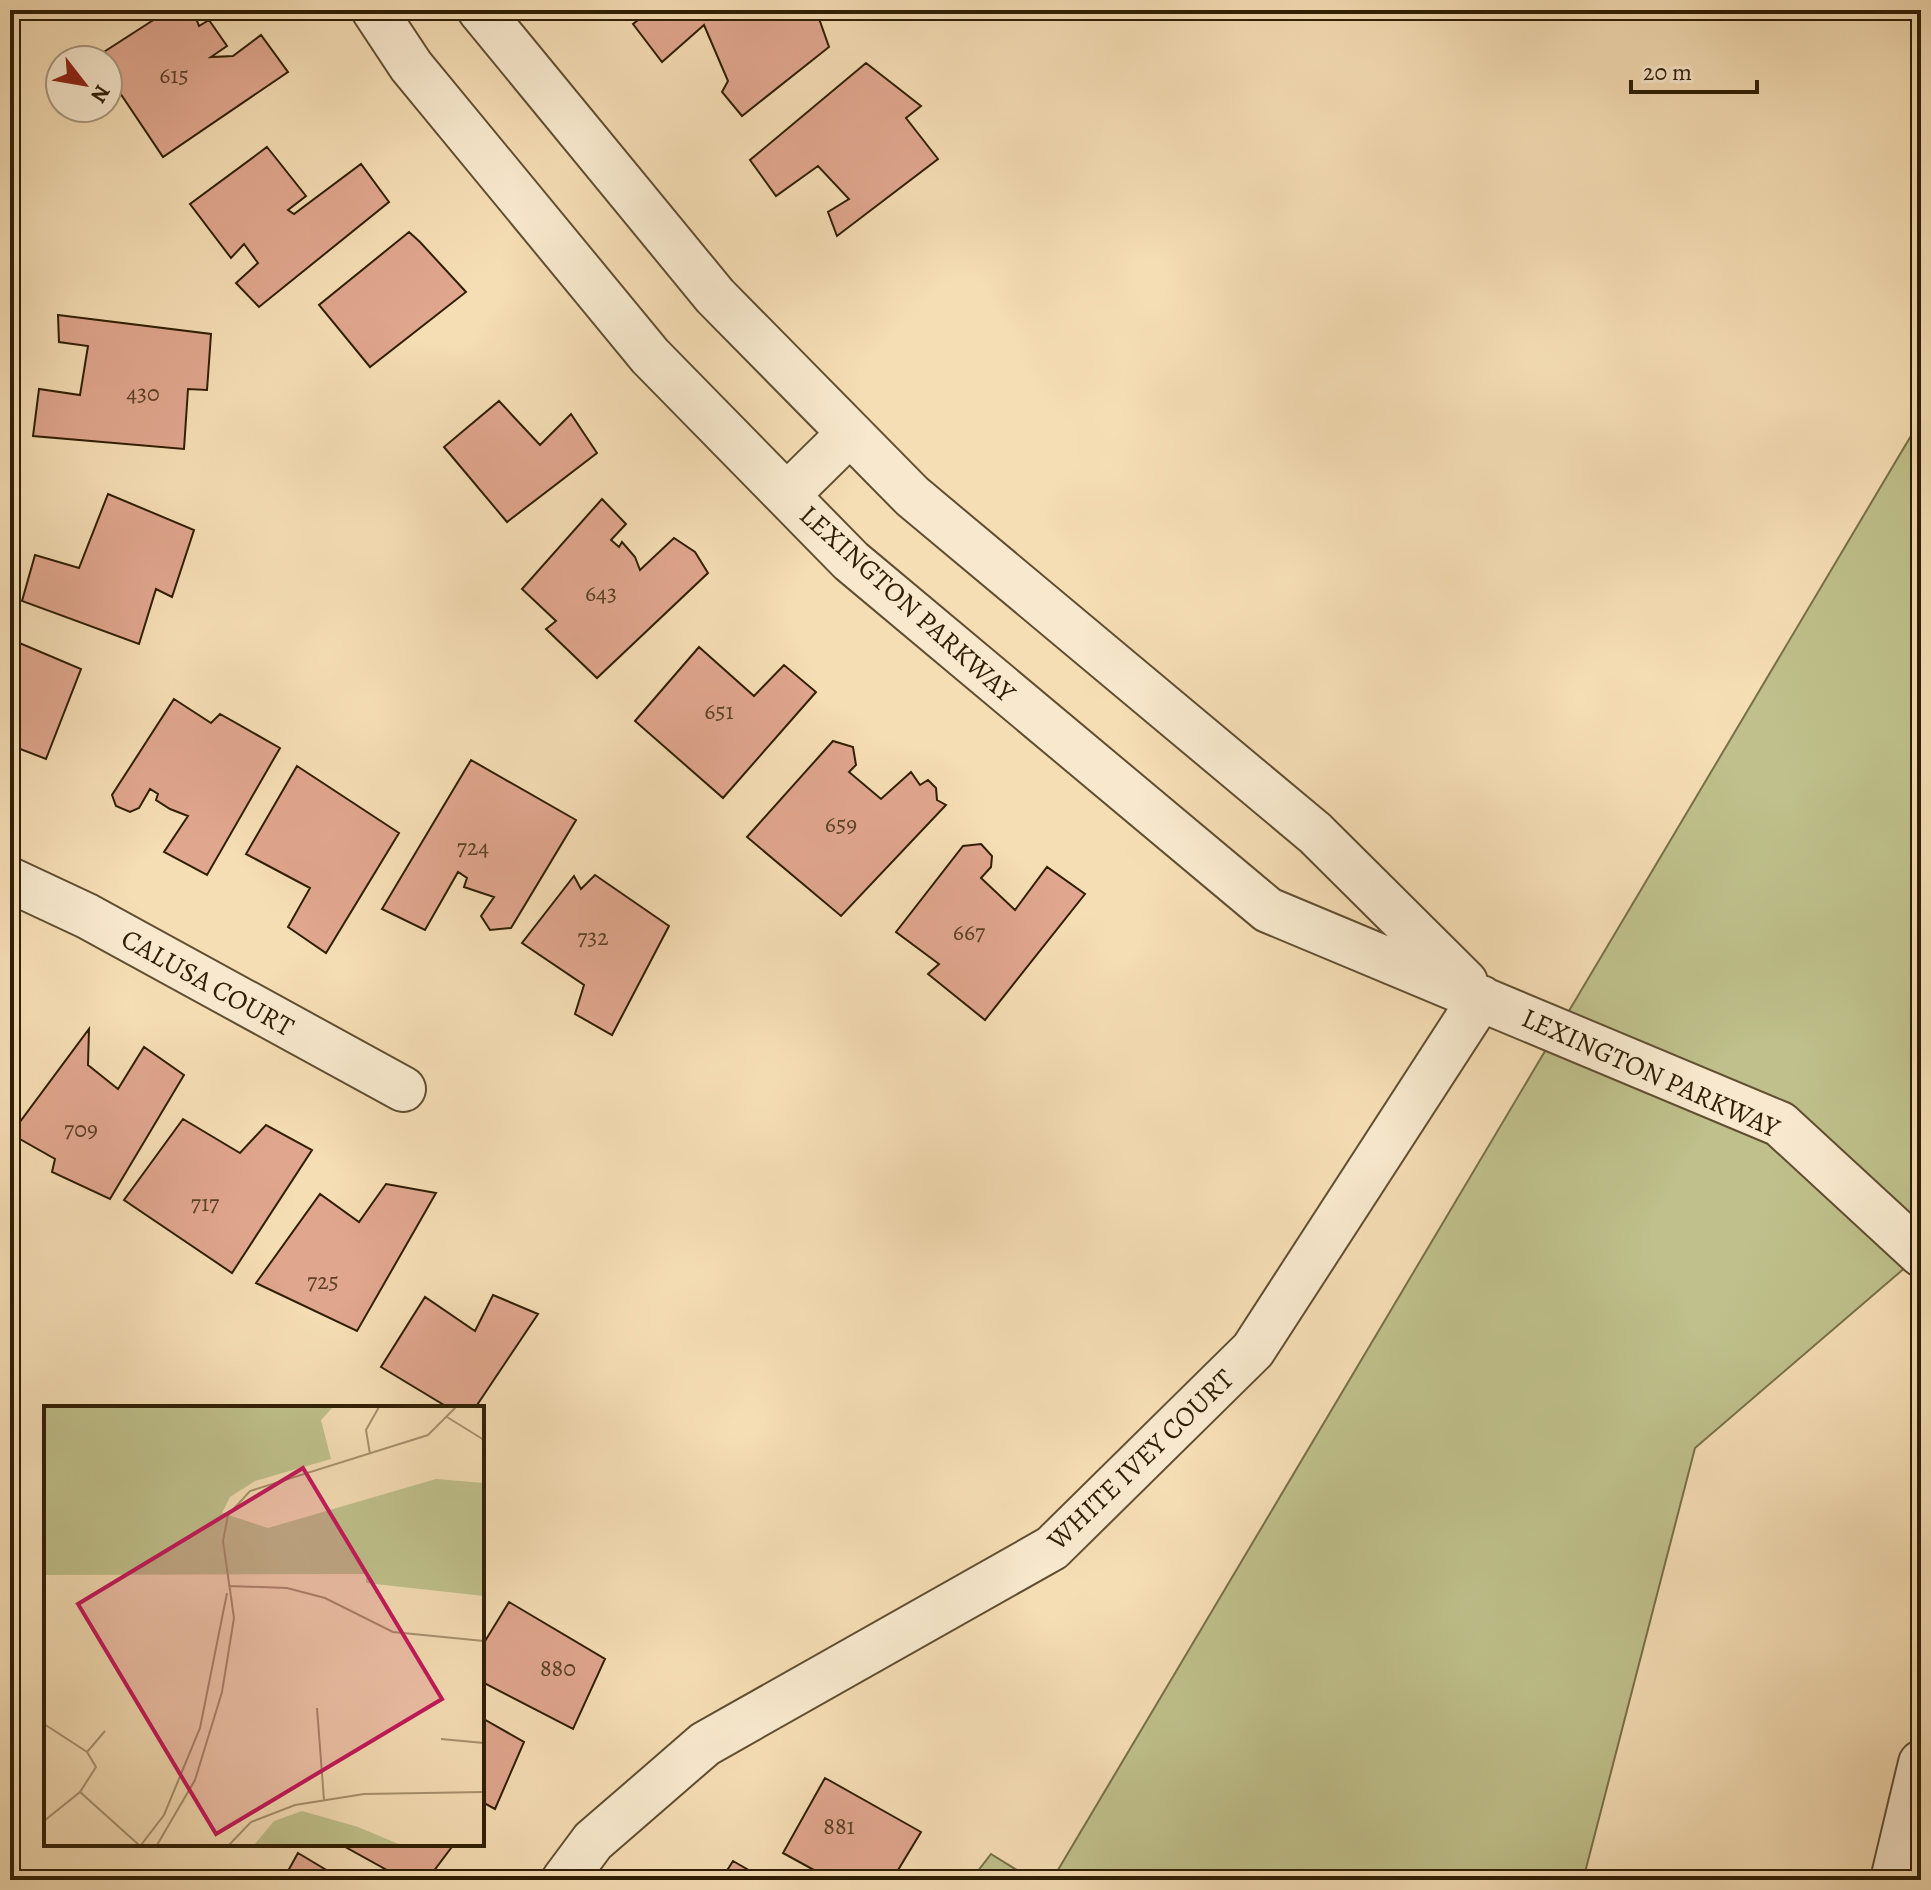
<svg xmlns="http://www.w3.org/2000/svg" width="1931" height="1890" viewBox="0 0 1931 1890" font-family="Alegreya,serif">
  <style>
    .green { fill: #bfc08b; stroke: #787048; stroke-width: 2 }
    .building { fill: #e0a68e; stroke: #301f05; stroke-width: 2 }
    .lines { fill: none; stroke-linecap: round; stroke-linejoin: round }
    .minor-casing { stroke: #614e31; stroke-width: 48 }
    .minor { stroke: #f8e9ce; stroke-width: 44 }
    .labels { text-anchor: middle; stroke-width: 7; stroke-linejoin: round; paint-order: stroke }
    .number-label { font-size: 24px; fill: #5c4127 }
    .street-label { font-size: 28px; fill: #301f05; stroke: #f8e9ce }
    .inset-road { fill: none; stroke: #a6916e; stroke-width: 2 }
    .view { fill: #c2185b; fill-opacity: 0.15; stroke: #c2185b; stroke-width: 4 }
    .inset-edge { fill: none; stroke: #301f05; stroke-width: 4 }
  </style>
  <rect width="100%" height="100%" fill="#f5ddb4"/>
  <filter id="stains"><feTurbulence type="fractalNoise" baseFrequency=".0025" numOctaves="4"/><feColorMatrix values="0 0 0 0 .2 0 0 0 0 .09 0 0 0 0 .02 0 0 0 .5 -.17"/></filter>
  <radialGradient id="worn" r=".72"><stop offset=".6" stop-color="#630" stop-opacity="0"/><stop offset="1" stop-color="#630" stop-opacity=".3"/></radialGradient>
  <path class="green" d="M1921,419V1254L1695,1448L1583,1880H1052Z
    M991,1854L1033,1880H971Z"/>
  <path class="building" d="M169,10H214L196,18L199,26L209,20L227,46L211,57L233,56L261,35L288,72L163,157L108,75V60H98L96,57Z
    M651,10H816L829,47L742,116L722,92L728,81L704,25L662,62L633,24Z
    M866,63L921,106L906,118L938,159L837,236L828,212L849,199L818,166L776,196L750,160Z
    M267,147L306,196L288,210L294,214L361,164L389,202L259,307L236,283L258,263L244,244L231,258L190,204Z
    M409,232L420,242L466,292L370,367L319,305Z
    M58,315L211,334L207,390L188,389L184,449L33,436L39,389L80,395L88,346L59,342Z
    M499,401L540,445L571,414L597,453L507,522L444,447Z
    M108,494L194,530L172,597L156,589L139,644L22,601L35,555L79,568Z
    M602,499L626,524L611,540L619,547L622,542L635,557L640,570L674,538L695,552L708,573L597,678L546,629L556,621L522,589Z
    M10,639L81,669L46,759L10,745Z
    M699,647L754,696L784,665L816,692L723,798L635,721Z
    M174,699L211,723L220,714L280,748L207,875L164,852L188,816L170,809L156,800L158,794L150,789L139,808L130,812L116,806L112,795Z
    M833,741L853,747L856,765L849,772L881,799L911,772L920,785L928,780L936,788L937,800L946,805L841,916L747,837Z
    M471,760L576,820L511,928L490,930L481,916L494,897L464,887L467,878L458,872L425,930L382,909Z
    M297,766L399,833L326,953L288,927L310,888L246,854Z
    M981,844L992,856L991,867L981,878L1015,910L1047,867L1085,894L985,1020L928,974L939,964L896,932L963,846Z
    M595,875L669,926L612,1035L575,1014L584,985L522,943L574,876L581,889Z
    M89,1029L88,1065L118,1089L144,1047L184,1075L110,1199L52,1172L55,1159L11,1134Z
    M183,1119L240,1153L266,1125L312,1150L232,1273L124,1200Z
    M386,1184L436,1193L357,1331L256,1283L320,1194L359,1222Z
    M493,1295L538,1314L475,1408H449L381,1367L425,1297L475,1331Z
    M509,1602L605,1659L573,1729L482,1682V1646Z
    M482,1718L524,1742L495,1809L482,1802Z
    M825,1778L921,1832L892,1880H832L783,1853Z
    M340,1844H454L427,1880H405Z
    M298,1853L343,1880H283Z
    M733,1861L766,1880H721Z"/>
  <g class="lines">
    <g class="minor-casing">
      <path id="minor" d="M374,10L411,66L650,356L851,561L1268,910L1780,1124L1921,1254
        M480,10L715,296L912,496L1315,833L1465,982
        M787,495L850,433
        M10,880L87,916L403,1089
        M564,1880L593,1841L705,1744L1052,1548L1253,1350L1481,998
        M1893,1880L1921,1763"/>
    </g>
    <use href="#minor" class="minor"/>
  </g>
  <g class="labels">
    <g class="number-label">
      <text x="174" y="83">615</text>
      <text x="143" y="401">430</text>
      <text x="601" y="601">643</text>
      <text x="719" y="719">651</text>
      <text x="841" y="832">659</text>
      <text x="473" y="855">724</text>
      <text x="969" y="940">667</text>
      <text x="593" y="945">732</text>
      <text x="81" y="1137">709</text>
      <text x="205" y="1211">717</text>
      <text x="323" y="1289">725</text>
      <text x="558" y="1676">880</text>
      <text x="839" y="1834">881</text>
    </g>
    <g class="street-label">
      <text transform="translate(908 603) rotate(42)" y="10">LEXINGTON PARKWAY</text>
      <text transform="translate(208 982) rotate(29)" y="10">CALUSA COURT</text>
      <text transform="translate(1651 1072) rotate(24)" y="10">LEXINGTON PARKWAY</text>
      <text transform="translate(1140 1459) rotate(-44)" y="10">WHITE IVEY COURT</text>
    </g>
  </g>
  <g transform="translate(44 1406)">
    <rect width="440" height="440" fill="#f5ddb4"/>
    <path d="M0,1H289L277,14L287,53L211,75L186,91L178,107L224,122L392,73L440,77V190L322,177V168L0,169ZM258,405L314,421L357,439H210L230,415Z" fill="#bfc08b"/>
    <path class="inset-road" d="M403,11L440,34M326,48L322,24L335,1M185,180L243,182L281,192L349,226L440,235M273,302L280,394M0,318L43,346L52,361L36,386L0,415M397,333L440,337M43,346L61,325M36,386L95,439M97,439L120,409L156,322L183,187M113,439L151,374L178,286L190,212L179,135L184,109L206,85L384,29L412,1M185,439L207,416L251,399L320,388L440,386"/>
    <path class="view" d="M259,62L398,293L172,428L34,198Z"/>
    <rect width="440" height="440" class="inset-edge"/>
  </g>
  <rect width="1931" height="1890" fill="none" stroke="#f5ddb4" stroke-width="40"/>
  <rect x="12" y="12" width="1907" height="1866" fill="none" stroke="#301f05" stroke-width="4"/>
  <rect x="20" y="20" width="1891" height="1850" fill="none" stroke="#301f05" stroke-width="2"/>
  <g transform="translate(84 84) rotate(121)"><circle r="38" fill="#f8e9ce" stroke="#a8987e" stroke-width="2"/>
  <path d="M0-6L14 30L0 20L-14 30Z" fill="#8f2418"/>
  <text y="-12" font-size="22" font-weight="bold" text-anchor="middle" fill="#301f05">N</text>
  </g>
  <path d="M1631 80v12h126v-12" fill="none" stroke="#301f05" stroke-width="4"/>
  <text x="1643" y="80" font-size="24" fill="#301f05" stroke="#f8e9ce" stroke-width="6" paint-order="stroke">20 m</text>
  <rect width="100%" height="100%" filter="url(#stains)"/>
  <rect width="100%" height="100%" fill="url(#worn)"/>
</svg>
